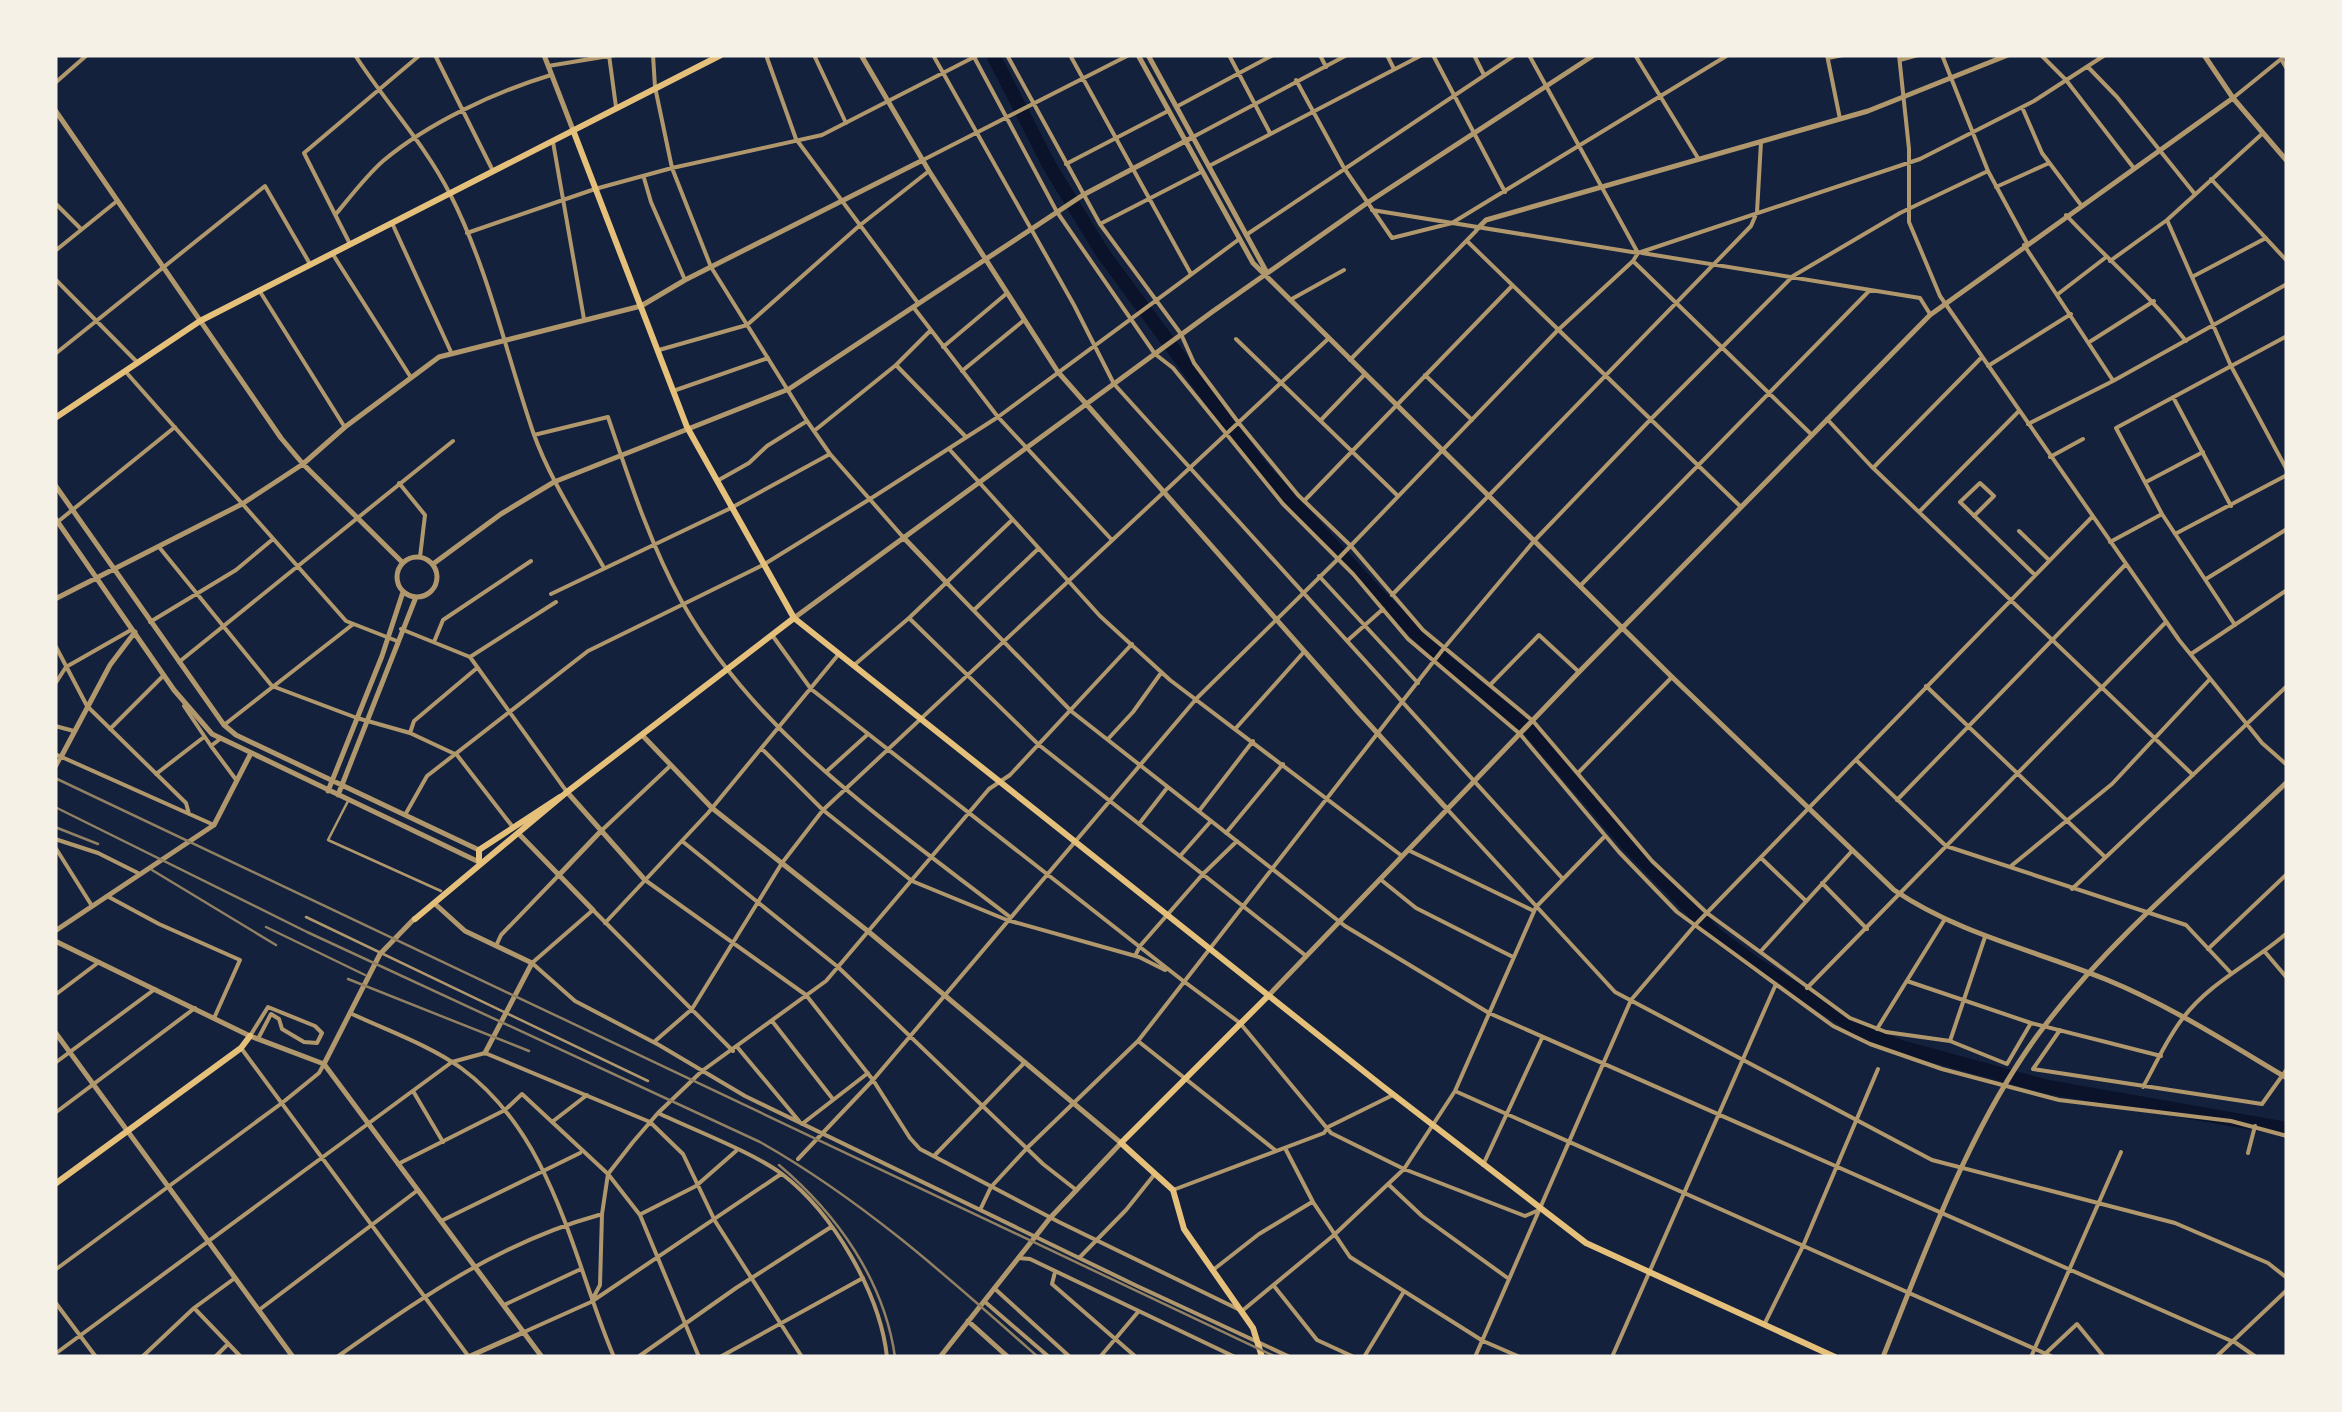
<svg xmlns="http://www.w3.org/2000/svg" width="2342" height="1412" viewBox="0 0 2342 1412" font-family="'Golos Text',sans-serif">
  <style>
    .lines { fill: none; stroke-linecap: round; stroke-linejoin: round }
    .river { stroke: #0b132b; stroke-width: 14 }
    .pedestrian { stroke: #b1986c; stroke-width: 2.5 }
    .minor { stroke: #b1986c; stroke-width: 4 }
    .tertiary { stroke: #b1986c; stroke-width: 5 }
    .secondary { stroke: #e5c07b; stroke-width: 6 }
    .primary { stroke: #e5c07b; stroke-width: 6 }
    .trunk { stroke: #e5c07b; stroke-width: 6 }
    .rail { stroke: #918062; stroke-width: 2.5 }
  </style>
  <rect width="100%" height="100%" fill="#14213d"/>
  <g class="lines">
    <path class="river" d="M993,55L1049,165L1102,252L1260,466L1377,594L1445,661L1528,728L1629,846L1715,934L1754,963L1860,1030L1901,1047L2048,1087L2287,1129"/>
    <path class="pedestrian" d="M348,801L328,840L441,891
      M306,917L648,1081"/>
    <path class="minor" d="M355,55C385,102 425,144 450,194C488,268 506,353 533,432C550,480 579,523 604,568
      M435,55L493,171
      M609,55L616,107
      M653,55L655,87L672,168L711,267L807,421L830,454L903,537
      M766,55L796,139L918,303
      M814,55L846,123
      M933,55L1074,305L1114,384L1563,879
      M973,55L1057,212L1155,354L1173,368L1283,504L1353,574L1408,639L1520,734L1619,852L1677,912L1833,1026L1870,1044L1942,1069L2059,1100L2231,1121L2287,1136
      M1007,55L1100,224L1181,334L1194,363L1238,422L1298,495L1351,546L1423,630L1533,721L1652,861L1707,913L1850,1018L1886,1032L1950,1041L2007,1064L2031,1023
      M1070,55L1191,274
      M1229,55L1270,133
      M1320,55L1326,67
      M1387,55L1394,69
      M1433,55L1505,192
      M1474,55L1484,75
      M1635,55L1698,158
      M1827,55L1840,119
      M1899,55L1909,149V222L1940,296L2179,640L2262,743L2287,765
      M1942,55L1988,171L2027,243
      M2041,55L2066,80L2133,167
      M1828,58L1843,55
      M2281,59L2287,69
      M1900,60L1918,55
      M548,66L615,55
      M2088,67L2117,97L2194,193
      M1296,80L1344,168L1392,238L1452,223L1728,55
      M55,83L87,55
      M2233,98L2286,55
      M1176,107L1273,55
      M2022,107L2042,153L2081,205
      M1193,137L1347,55
      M553,142L584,319
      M923,160L1129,55
      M1066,164L1168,111
      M1209,166L1422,55
      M644,178L651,202L685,280
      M2211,179L2287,261
      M1996,187L2047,164
      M55,203L80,228
      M1372,210L1638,253L1529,55
      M336,214C351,196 366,176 383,161C428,123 495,92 551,75
      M2066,215C2106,258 2150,295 2186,341
      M2167,220L2231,366L2287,470
      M392,223L451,352
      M1100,224L1201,172
      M467,233L595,189L672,168L822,135L978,55
      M1246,235L1515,55
      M1468,242L1741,507
      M350,244L304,153L420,55
      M2024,245L2112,379
      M55,251L117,201
      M332,253L410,376
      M1642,253L1920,298L1930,314
      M1633,261L1812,435
      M2110,261L2167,220L2263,133
      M2192,277L2266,238
      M55,279L136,361
      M259,290L344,426
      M2058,294L2105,258
      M1290,300L1344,270
      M914,308L998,417L1112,540
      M1236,339L1398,496
      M2091,341L2154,301
      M943,347L1006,294
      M659,350L747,325L859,226L929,171
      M55,354L265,186L310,264
      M1350,360L1476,231
      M896,365L966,437
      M1988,366L2071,314
      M125,371L346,621L397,641
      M962,371L1023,321
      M1425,375L1472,420
      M673,391L768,358
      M2173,397L2231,506
      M1827,419L1871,466L2193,775
      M1321,420L1365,374
      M2028,424L2113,381L2287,284
      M814,431L896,365L930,331
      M534,435L608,417C629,479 650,544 682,602C758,737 890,824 1010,917
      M950,450L1100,616L1170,680L1402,856
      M2050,457L2083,439
      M1873,468L1982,357
      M717,481L749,463L767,446L807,421
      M2146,482L2203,452
      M399,483L425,515L420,557
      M1304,501L1511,287
      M1920,511L2019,411
      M1974,516L1994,496L1980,483L1960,502L2035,575
      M55,524L175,427
      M2019,531L2049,560
      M2175,534L2287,475
      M2110,542L2162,514
      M159,547L272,686L357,718L410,733L457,755L512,826
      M1319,576L1418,683
      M2206,579L2287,529
      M947,583L1071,711L1345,926L1489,1013L2236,1343L2256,1357
      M1580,586L1870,290
      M551,594L731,508L830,454
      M1392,595L1751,226L1757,212L1761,142
      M974,610L1038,549
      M909,618L1039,745L1305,955
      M150,622L236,570L273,539
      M2235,625L2162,514L2116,428L2287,336
      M401,629L470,657L567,792
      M772,635L811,689L1182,980L1240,1023L1331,1133L1404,1169L1525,1216L1539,1210
      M1347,641L1383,609
      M434,642L443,620L531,561
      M55,645L87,706L186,803L189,814
      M2191,654L2287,590
      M470,657L556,602
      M179,662L453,441
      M853,666L909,618L1011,521
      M55,684L66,667L131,630
      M1490,685L1539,635L1579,672
      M1926,686L2104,856
      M184,706L211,746L220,739
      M224,725L352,625
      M55,726L74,731
      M1236,728L1303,653
      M110,729L163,676
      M410,733L414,721L477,668
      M1108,739L1133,712L1161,673
      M211,746L237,781
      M762,749L823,810L912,881L1007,920L1139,957L1165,970
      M55,754L214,825
      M1856,760L1946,846L2186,925L2231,973
      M55,768L61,757
      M826,772L867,735
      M1578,773L1672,677
      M156,774L204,737
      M1897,800L2126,564
      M1447,809L1615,992L1932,1160L2175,1223L2268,1263L2287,1278
      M1199,811L1253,741
      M405,815L427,776L588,651L763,565L870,499L998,417L1238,240
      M1139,824L1167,788
      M600,832L669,767
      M1226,833L1283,764
      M55,839L98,853L138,873
      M682,841L838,967L1043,1164L1075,1189
      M55,847L92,906
      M1408,850L1534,911
      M1181,855L1211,821
      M1761,858L1805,900
      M2011,866L2112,784L2210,679
      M1380,879L1416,908L1513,957
      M645,880L806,995L873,1080L910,1138L920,1149L1059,1222L1242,1311L1334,1235L1404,1169L1455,1091L1536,907L1605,836
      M1822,883L1867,929
      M2072,889L2287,686
      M107,896L159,924L240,960L215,1016
      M605,923L708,813L838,655
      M496,946L501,935L558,876
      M2208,949L2287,874
      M1761,951L1852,851
      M2265,952L2287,978
      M1135,956L1140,946L1203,874L1237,841
      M1907,981L2031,1023L2161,1056
      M1807,988L2166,622
      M55,995L99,962
      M350,1013C386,1030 429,1045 461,1068C554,1136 572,1258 614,1357
      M772,1021L832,1098
      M1877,1029L1945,919
      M2060,1030L2033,1069L2262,1104L2287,1069
      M250,1036L268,1007L315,1026L322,1033L317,1043L304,1042L282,1029L279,1019L271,1014L259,1037
      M1138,1041L1275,1150
      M1950,1041L1985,937
      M654,1042L692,1009L782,863L823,810L1328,339
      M241,1048L469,1357
      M738,1048L799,1121
      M733,1051L593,910L532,963L575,1001L659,1045L745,1096L1137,1286L1290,1357
      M55,1063L155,989
      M2143,1087C2156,1064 2167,1038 2183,1018C2210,982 2254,962 2287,933
      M413,1091L443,1142
      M1455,1091L2053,1357
      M55,1113L195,1008
      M658,1113C694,1130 752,1152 782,1174C833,1213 880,1293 887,1357
      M552,1122L587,1095
      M802,1124L868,1073
      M1285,1148L1313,1202L1350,1257L1483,1341L1520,1357
      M2248,1153L2255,1126
      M934,1156L1025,1062
      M798,1159L873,1080L1197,698L1338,559L1557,331L1633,261L1638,253L1920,159L2034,101L2105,55
      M398,1164L505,1110L522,1094L608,1174L640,1215L699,1357
      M1483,1165L1542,1038
      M1388,1184L1422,1216L1509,1279
      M1173,1190L1324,1133L1328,1127L1393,1095
      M980,1210L991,1187L1028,1147L1138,1041L1444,648L1534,541L1650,420L1793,276L1900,213L1988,171
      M641,1214L696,1186L736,1151
      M441,1221L580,1153
      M1080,1257L1126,1210L1154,1175
      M1018,1258L1030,1259L1235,1357
      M55,1270L282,1103L319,1073L324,1064
      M1213,1270L1259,1234L1312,1202
      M1055,1272L1052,1284L1136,1357
      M1274,1286L1317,1340L1354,1357
      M994,1288L1070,1357
      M984,1301L1049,1357
      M55,1302L96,1357
      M591,1302L600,1285L602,1214L608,1174L633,1142L658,1113L702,1071L826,981L989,789L1010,775L1132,644
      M504,1305L581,1269
      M196,1310L241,1357
      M259,1310L418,1190
      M1764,1325L1803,1246L1878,1069
      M524,1332L591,1302L781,1174
      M2046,1353L2077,1324L2104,1357
      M55,1354L452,1062L485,1053L650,1122L683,1154L715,1221L802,1357
      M142,1357L194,1308L235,1278
      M215,1357L228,1344
      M337,1357C420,1298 501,1242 599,1215
      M638,1357L736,1288L831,1227
      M720,1357L863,1278
      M1100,1357L1138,1312
      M1364,1357L1403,1293
      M1475,1357L1631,1000L1696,924L2092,517
      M1612,1357L1776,984
      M2031,1357L2121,1152
      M2216,1357L2287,1290"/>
    <path class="tertiary" d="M544,55L573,130
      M861,55L929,171L1058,372L1358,712L1447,809
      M1138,55L1253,263L1672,677L1894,890C1959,934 2034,950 2105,979C2169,1005 2228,1043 2287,1078
      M1148,55L1266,271
      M2204,55L2233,98L2287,161
      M55,110L281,438L303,464L403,563
      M1477,229L1486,220L1868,111L2008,55
      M55,485L224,725L236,735L479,850
      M55,518L174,690L212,734L479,862
      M903,537L947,583
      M397 577a20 20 0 1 1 40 0a20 20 0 1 1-40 0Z
      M433,564L501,514L554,482L789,389L1083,195L1193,137
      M55,599L242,504L303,464L345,427L439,357L641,306L685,280L923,160
      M794,618L1212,312L1367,203L1594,55
      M643,736L712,808L869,932L1121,1143L1050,1218L940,1357
      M61,757L110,665L135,632
      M328,791L382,656L403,592
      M567,792L645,880
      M338,795L416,597
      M519,834L593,910
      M558,876L600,832
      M434,903L465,931L532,963L485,1053
      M55,931L214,825L250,755
      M55,941L250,1036L324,1064L542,1357
      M1268,996L1579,672L1930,315L2233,98
      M55,1032L293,1357
      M324,1064L380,954L414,919
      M968,1321L1008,1357
      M468,1357L524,1332
      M1883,1357C1927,1247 1973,1118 2046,1024C2115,934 2206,860 2287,782"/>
    <path class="secondary" d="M573,130L687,427L794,618L1381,1085L1586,1243L1835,1357
      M479,861V850L560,797
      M415,919L567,792L794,618
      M55,1184L241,1048L250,1036"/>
    <path class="primary" d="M1262,1357L1253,1328L1184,1229L1173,1190L1121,1143L1268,996"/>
    <path class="trunk" d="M55,418L200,321L721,55"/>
    <path class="rail" d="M55,778L1276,1357
      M55,807L307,932L760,1142C864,1201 949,1278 1038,1357
      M55,827L98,844
      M152,870L276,945
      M266,927L365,975
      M348,979L529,1051
      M779,1165C837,1214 884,1280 895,1357"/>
  </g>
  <rect width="2342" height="1412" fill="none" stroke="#f6f1e7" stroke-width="115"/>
</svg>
